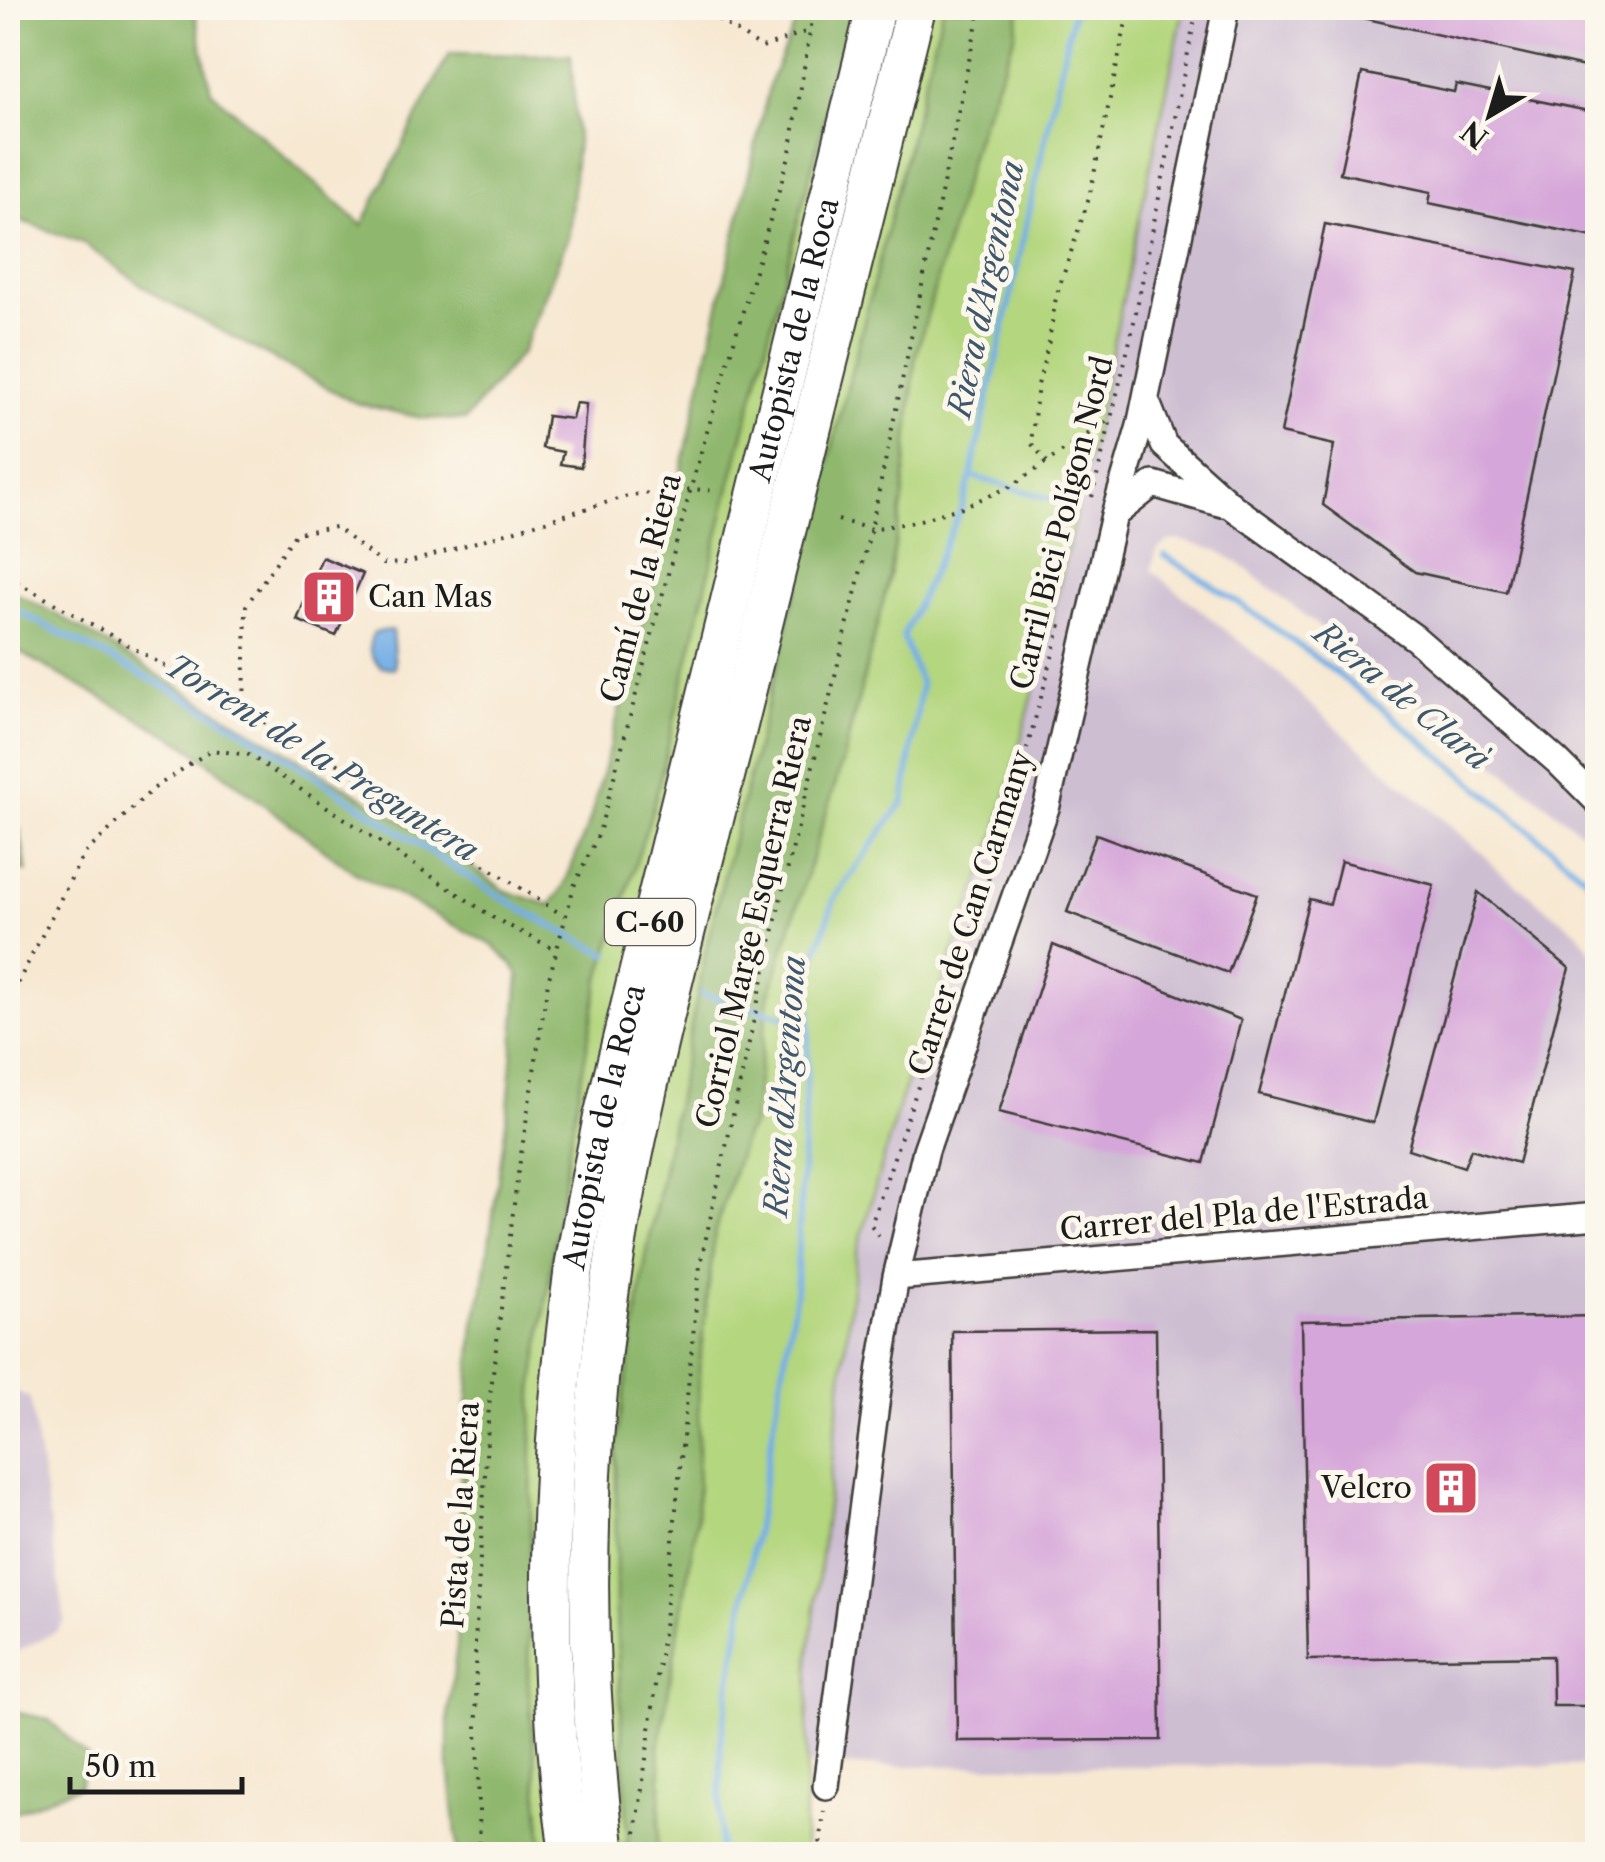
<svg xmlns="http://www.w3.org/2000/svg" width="1605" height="1862" viewBox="0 0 1605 1862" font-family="'Libre Caslon Text',serif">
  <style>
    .industrial { fill: #cdbed2 }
    .green { fill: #b4d67e; stroke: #68794d; stroke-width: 2.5 }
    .forest { fill: #8fb76d; stroke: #566a44; stroke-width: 2.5 }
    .water { fill: #74afe5; stroke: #486680; stroke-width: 2.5 }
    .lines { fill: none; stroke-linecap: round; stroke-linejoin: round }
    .stream { stroke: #74afe5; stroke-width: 6 }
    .building { fill: #d5a6d9 }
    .minor-casing { stroke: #3d3b37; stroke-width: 30 }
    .highway-casing { stroke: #3d3b37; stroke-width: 42 }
    .path { stroke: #3d3b37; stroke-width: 4; stroke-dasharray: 2.5 8; stroke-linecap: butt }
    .minor { stroke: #fff; stroke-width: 25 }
    .highway { stroke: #fff; stroke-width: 38 }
    .labels { text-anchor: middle; stroke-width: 10; stroke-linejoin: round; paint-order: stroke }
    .shield { fill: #fbf7ec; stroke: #5f5e5a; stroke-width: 2.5 }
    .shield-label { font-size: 28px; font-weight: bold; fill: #1c1c1c }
    .street-label { font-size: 30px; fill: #1c1c1c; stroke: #fbf7ec }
    .poi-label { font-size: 30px; fill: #1c1c1c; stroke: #fbf7ec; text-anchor: start }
    .water-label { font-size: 32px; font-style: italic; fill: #3f576c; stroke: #fbf7ec }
  </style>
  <rect width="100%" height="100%" fill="#fbf7ec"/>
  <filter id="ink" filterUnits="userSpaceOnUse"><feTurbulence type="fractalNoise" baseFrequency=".01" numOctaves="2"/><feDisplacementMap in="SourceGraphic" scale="20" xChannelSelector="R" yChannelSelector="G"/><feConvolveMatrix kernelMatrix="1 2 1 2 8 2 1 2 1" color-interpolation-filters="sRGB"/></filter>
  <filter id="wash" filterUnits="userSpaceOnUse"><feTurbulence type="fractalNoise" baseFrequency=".0048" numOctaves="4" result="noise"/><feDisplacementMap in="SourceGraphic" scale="40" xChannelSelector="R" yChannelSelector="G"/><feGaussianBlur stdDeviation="2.25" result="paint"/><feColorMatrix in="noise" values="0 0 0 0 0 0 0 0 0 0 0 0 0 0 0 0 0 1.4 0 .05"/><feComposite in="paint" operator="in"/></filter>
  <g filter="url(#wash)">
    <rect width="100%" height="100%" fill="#f7e8d2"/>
    <path class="industrial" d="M1184,8H1597V844L1237,562L1216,550L1179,540L1168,541L1157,550L1151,570L1281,675L1304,699L1483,854L1493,866L1578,933L1597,959V1766H807L809,1661L856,1255L900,1101L997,831L1046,644L1098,416Z
      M8,1387L30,1398L65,1620L57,1631L8,1656Z"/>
    <path class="green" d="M853,8H943L709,935L647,1252L616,1442V1612L628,1844L543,1854L528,1680L533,1390L570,1140L599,981L654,804L725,506Z
      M1020,8H1184L1098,416L1046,644L997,831L900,1101L856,1255L809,1661L804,1854H657L661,1786L659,1747L697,1519L699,1368L715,1231L745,1135L752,1125L769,996L843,759L889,578L903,499L915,359L976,138L1015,35Z"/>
    <path class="forest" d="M8,8H194L211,91L362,225L449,54L571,55L577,140L569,235L522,352L465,420L422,418L356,403L160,298L81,242L8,216Z
      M802,8H853L725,506L654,804L599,981L570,1140L533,1390L528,1680L543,1854H458L448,1756V1716L457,1645L461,1477L474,1323L483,1287L508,1109L519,976L513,965L492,945L355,873L183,743L8,646V589L63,618L419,831L506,891L550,905L563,888L590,820L667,532L770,82Z
      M943,8H1020L1015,35L976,138L915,359L903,499L889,578L843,759L769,996L752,1126L745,1135L715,1231L699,1368L697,1519L659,1747L661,1786L657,1854H549L628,1843L616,1612V1442L647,1252L709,935Z
      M8,820L20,830L27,871L8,869Z
      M8,1711L48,1719L88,1757L79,1786L8,1815Z"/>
    <path class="water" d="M392,630L395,668L381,667C369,655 366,647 374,632Z"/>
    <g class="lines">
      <path class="stream" d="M971,476L1072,505
        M1165,556C1321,650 1459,770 1598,888
        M8,606C79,644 154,678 224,719C354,794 471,891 608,954
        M701,994L809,1023
        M720,1854L721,1739L796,1293L812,967L835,897L904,801L921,685L903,637L962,507L971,476L1074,8"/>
    </g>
    <g id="blocks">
      <path class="building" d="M1350,8H1598V70L1349,15Z
        M1362,73L1454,92L1456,84L1598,113V238L1429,203L1431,192L1340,173Z
        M1325,224L1575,273L1506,592L1415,572L1323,505L1334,445L1281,433Z
        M576,403L586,404L581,467L560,464L563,452L542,448L547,416L572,419Z
        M322,557L363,574L336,636L297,620Z
        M1096,834L1257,894L1228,973L1067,912Z
        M1341,861L1434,885L1373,1123L1259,1094L1309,899L1330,904Z
        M1478,892L1569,968L1518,1163L1471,1149L1464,1167L1408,1149Z
        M1053,945L1241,1020L1204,1163L999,1112Z
        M1598,1316V1706H1553L1552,1656L1308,1660L1301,1321Z
        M1156,1329L1161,1740L957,1741L952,1331Z"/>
    </g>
  </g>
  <g filter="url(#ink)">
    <use href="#blocks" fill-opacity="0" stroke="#3d3b37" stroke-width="2.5"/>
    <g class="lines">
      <g class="minor-casing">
        <path id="minor" d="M1146,400L1164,445L1233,507L1415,638L1557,761L1598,802
          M1114,515L1153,484L1223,504
          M896,1277L1598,1216
          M826,1786L881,1366L896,1277L926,1150L1047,805L1114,515L1140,426L1226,8"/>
      </g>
      <g class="highway-casing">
        <g id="highway">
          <path id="s1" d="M569,1854C542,1663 547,1466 573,1275C581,1222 593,1169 603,1117L876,8"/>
          <path d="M606,1854C577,1623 585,1386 633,1157C663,1012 702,868 738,725C798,486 857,247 916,8"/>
        </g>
      </g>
      <path class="path" d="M701,8L762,48L805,32
        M1047,462L1031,443L1038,385L1049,341L1056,297L1089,198L1129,8
        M1092,497L1132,332L1197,8
        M838,520L871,529L914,522L962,507L1010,487L1112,418
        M8,577L347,769L444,839L564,916
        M244,712L246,606L296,533L335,527L383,564L407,563L631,495L691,489L717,491
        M8,1002L83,855L153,789L211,750L249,755L494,918L556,950
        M879,1236L871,1225L1002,839L1063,618
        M636,1833L666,1611L700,1265L782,892L871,529L980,8
        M480,1854L475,1643L489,1405L517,1180L548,982L574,886L599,833L696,469L790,153L814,8
        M819,1854L824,1811"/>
      <use href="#minor" class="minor"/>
      <use href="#highway" class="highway"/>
    </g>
  </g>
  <defs>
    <g id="building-square" transform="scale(2.875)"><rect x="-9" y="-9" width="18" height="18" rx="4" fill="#d1495b" stroke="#fbf7ec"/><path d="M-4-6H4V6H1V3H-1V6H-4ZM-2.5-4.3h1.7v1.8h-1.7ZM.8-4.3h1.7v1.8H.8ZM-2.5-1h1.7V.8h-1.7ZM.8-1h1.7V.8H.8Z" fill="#fff"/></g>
  </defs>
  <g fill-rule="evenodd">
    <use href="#building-square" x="329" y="597"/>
    <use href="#building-square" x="1451" y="1488"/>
  </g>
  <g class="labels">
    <rect class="shield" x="605" y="899" width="90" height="46" rx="8"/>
    <g class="shield-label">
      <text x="650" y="932">C-60</text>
    </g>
    <g class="street-label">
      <text dy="10" stroke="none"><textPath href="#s1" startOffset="1542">Autopista de la Roca</textPath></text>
      <text transform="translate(1062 523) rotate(-76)" y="10">Carril Bici Polígon Nord</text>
      <text transform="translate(641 588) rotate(-75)" y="10">Camí de la Riera</text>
      <text transform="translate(971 913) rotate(-72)" y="10">Carrer de Can Carmany</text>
      <text transform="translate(754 922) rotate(-77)" y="10">Corriol Marge Esquerra Riera</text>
      <text dy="10" stroke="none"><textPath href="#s1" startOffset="732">Autopista de la Roca</textPath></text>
      <text transform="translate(1244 1214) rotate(-5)" y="10">Carrer del Pla de l'Estrada</text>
      <text transform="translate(461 1515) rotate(-86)" y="10">Pista de la Riera</text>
    </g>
    <g class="poi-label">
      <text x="368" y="607">Can Mas</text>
      <text x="1412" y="1498" text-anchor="end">Velcro</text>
    </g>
    <g class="water-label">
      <text transform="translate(986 289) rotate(-78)" y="11">Riera d'Argentona</text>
      <text transform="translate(1402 696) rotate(39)" y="11">Riera de Clarà</text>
      <text transform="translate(322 758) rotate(32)" y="11">Torrent de la Preguntera</text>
      <text transform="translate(785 1086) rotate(-86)" y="11">Riera d'Argentona</text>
    </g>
  </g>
  <rect width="1605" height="1862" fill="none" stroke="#fbf7ec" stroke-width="40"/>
  <g transform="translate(1490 115) rotate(218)" stroke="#fbf7ec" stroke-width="8" paint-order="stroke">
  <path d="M0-8L18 38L0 25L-18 38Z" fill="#1c1c1c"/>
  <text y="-15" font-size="28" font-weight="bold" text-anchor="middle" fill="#1c1c1c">N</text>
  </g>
  <path d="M70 1777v15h172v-15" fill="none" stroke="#1c1c1c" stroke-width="5"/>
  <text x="85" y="1777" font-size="30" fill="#1c1c1c" stroke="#fbf7ec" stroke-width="8" paint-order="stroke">50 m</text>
</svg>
